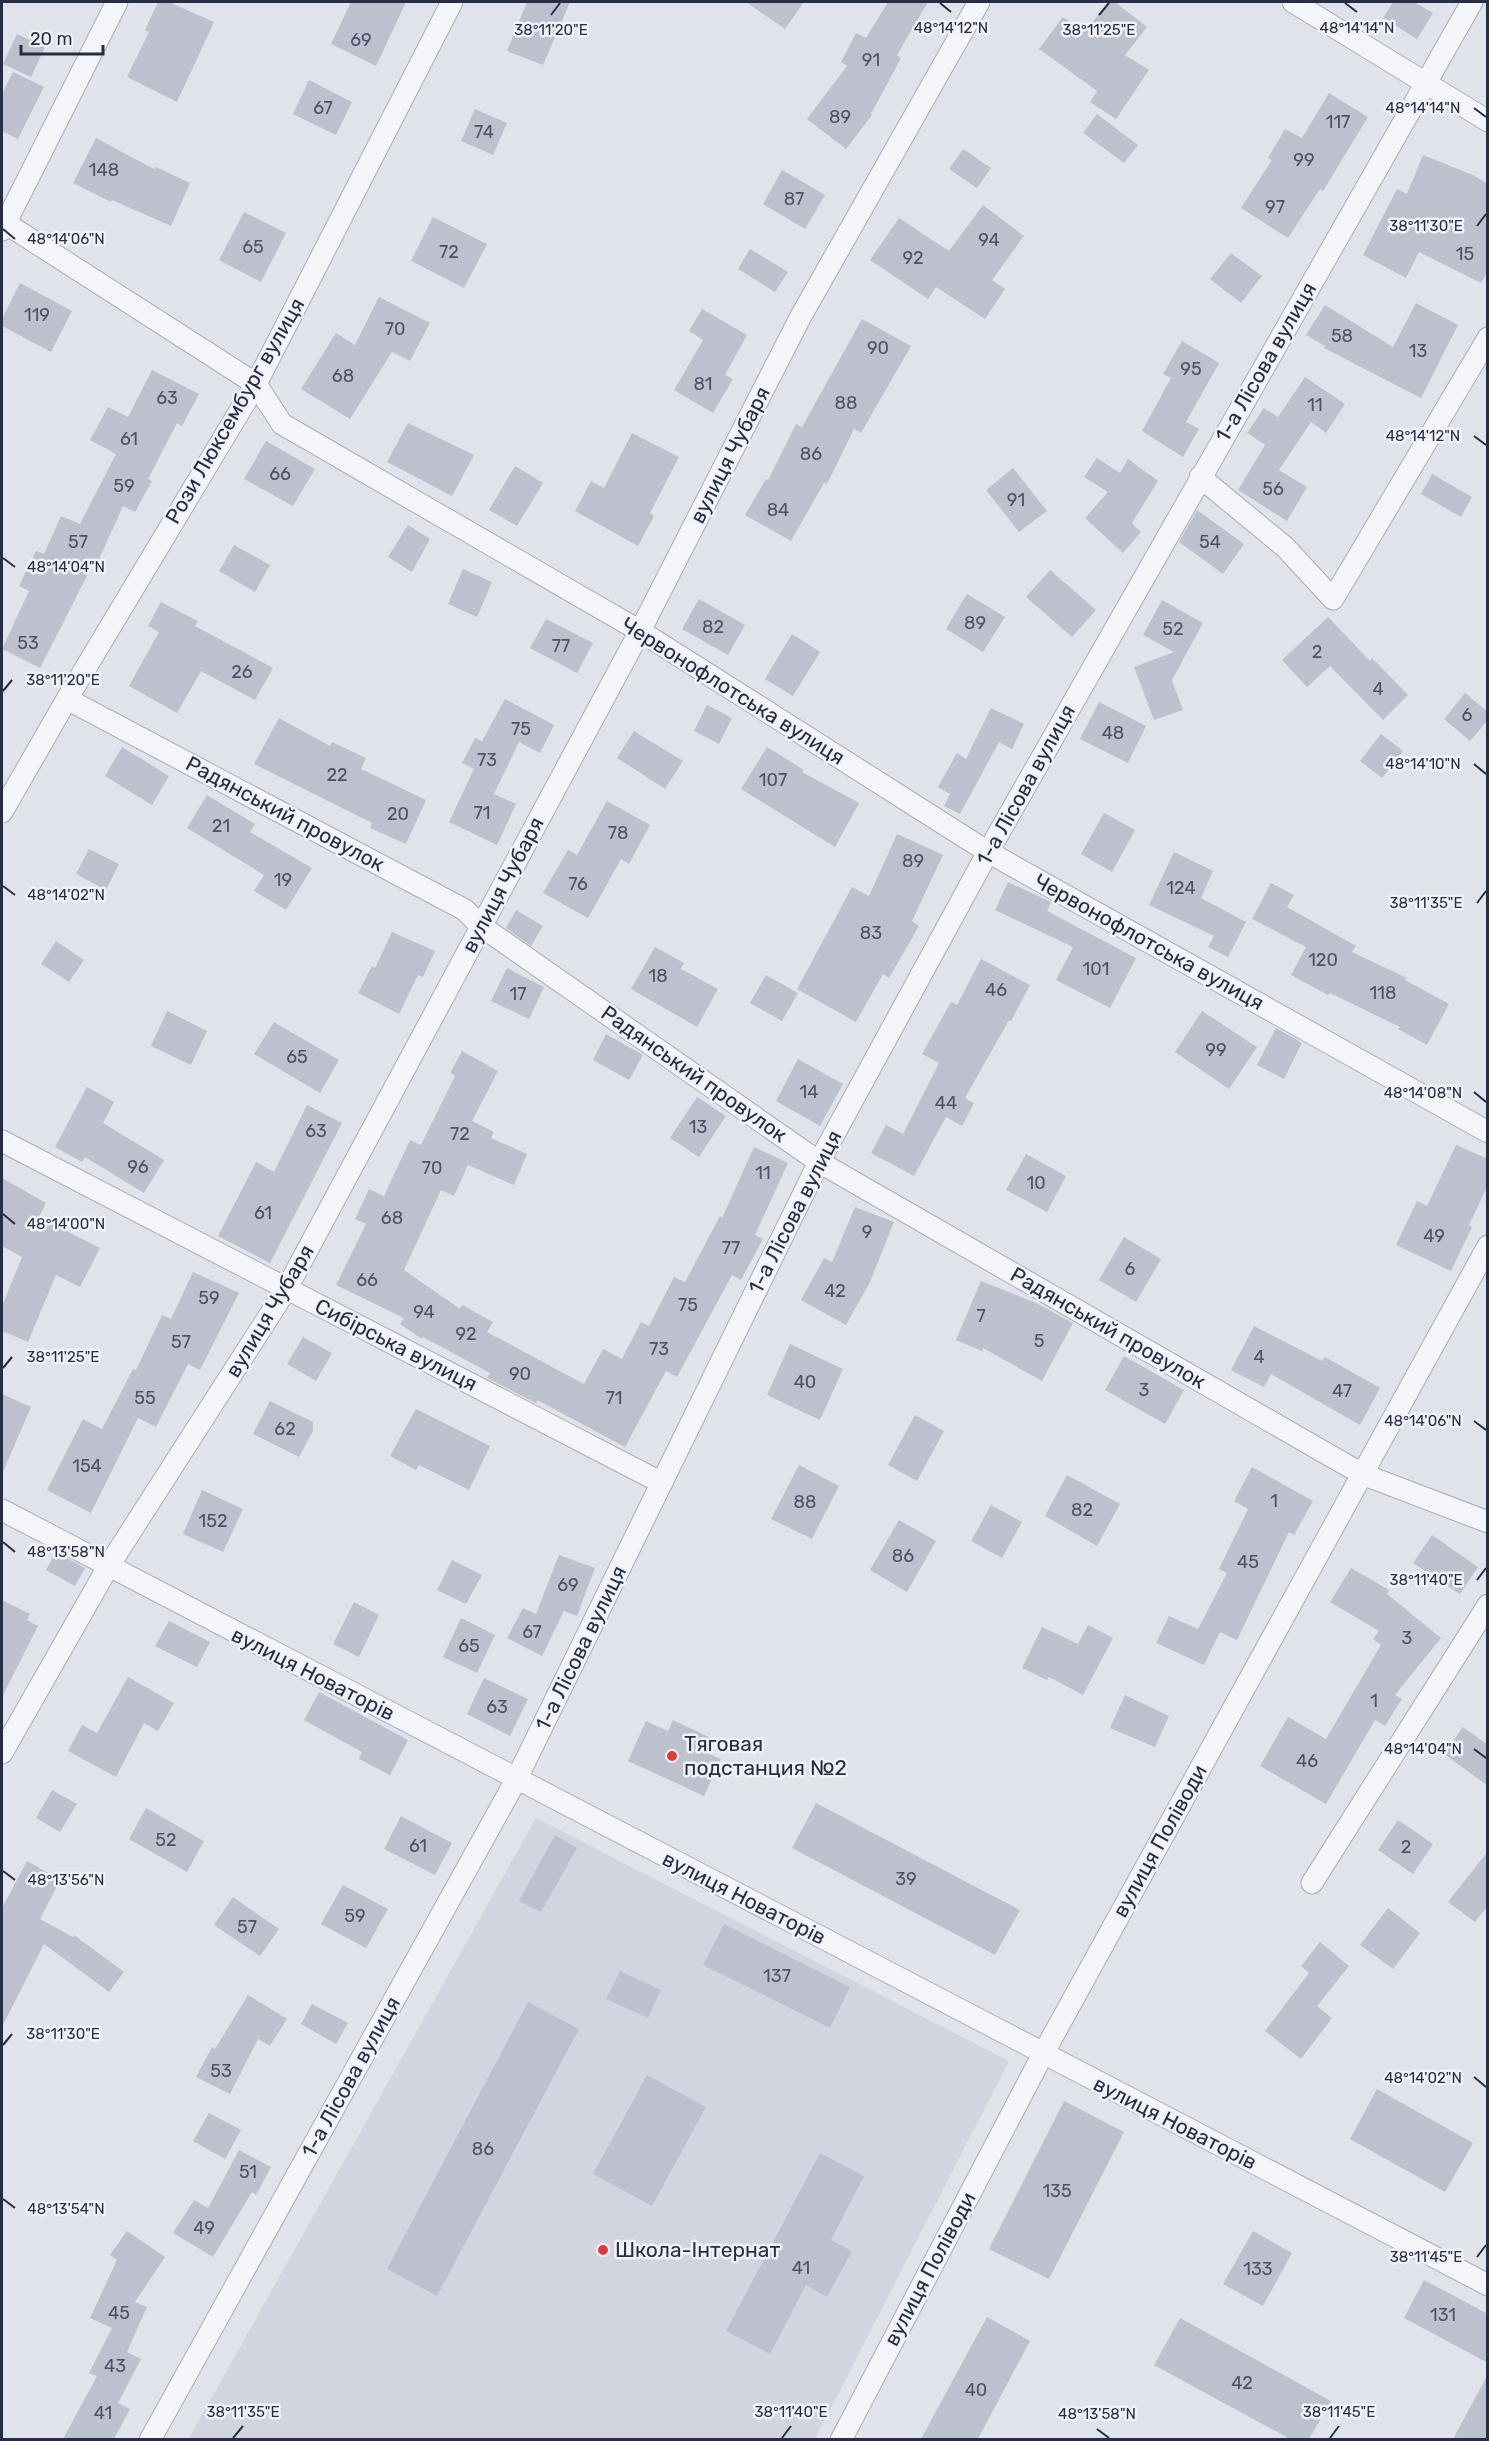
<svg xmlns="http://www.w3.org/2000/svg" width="1489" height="2441" viewBox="0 0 1489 2441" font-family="Rubik,sans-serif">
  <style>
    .built { fill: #d2d5e0 }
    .building { fill: #bdc1ce }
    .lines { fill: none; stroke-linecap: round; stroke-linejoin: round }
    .minor-casing { stroke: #a9acb9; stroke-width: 23 }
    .minor { stroke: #f4f5f9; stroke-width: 21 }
    .ticks { fill: none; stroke: #272d45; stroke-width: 2 }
    .poi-dot { fill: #dd3b38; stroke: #f1f2f8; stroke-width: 2 }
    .labels { text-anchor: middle; stroke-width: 5; stroke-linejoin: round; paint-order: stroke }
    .number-label { font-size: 18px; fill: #4c5267 }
    .street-label { font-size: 21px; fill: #272d45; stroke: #f1f2f8 }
    .poi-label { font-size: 21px; fill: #272d45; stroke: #f1f2f8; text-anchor: start }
    .ticks-label { font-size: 15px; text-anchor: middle; fill: #272d45; stroke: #f1f2f8; stroke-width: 5; stroke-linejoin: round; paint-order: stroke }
  </style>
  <rect width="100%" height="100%" fill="#e1e3eb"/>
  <path class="built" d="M536,1818L1009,2061L815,2439L188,2440Z"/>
  <path class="building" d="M158,2H169L214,22L177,102L127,77L149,32L145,30Z
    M351,2H406L376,66L331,44Z
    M527,2H570L543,65L507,51Z
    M746,2H804L785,29Z
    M888,2H928L897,55L901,58L871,114L872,115L846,149L807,119L847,66L841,62L856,33L866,38Z
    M1109,2H1115L1147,27L1125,55L1149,70L1116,119L1090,102L1097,91L1039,49L1063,17L1084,32Z
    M1393,2H1414L1433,13L1417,39L1383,18Z
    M17,34L45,47L31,77L3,64Z
    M13,72L44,87L18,139L2,131V94Z
    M309,80L352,102L336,135L293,114Z
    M1329,93L1368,117L1323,191L1320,189L1288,238L1241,208L1272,160L1268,158L1285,129L1302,138Z
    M475,109L507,123L493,155L461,141Z
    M1097,114L1138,145L1124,163L1083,133Z
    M96,138L154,169L156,167L190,183L171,226L112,200L111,202L73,183Z
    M963,149L991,168L977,188L949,169Z
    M1423,155L1475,176L1488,184V271L1481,283L1419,252L1406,278L1363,255L1397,189L1407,194Z
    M782,170L825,195L805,229L763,204Z
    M983,205L1024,236L992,280L1005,289L985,319L936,287L928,299L870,260L899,218L949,251Z
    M244,212L286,233L261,282L219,260Z
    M433,217L487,244L464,288L411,261Z
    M750,249L788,272L775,292L738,269Z
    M1231,253L1262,276L1241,303L1210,279Z
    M20,283L72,311L51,352L2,326V319Z
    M379,297L430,323L410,361L392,352L350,419L301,389L336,333L355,345Z
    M1416,303L1458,325L1421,398L1324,348L1325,346L1306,335L1325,305L1393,347Z
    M702,309L747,335L725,375L733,379L713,413L674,390L703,340L689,331Z
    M862,319L911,346L861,433L854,429L827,484L824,483L791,541L745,515L766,479L768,480L796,424L802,427Z
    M1182,341L1219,363L1186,422L1199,429L1183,457L1142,431L1171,378L1163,374Z
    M152,370L199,394L182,426L177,423L148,479L152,481L135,512L123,506L95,568L92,566L40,668L2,649L29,591L19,586L36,551L44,554L61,516L80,524L116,454L90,440L108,407L128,417Z
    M1305,377L1345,404L1326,433L1311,422L1279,470L1307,487L1287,521L1238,490L1265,445L1247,433L1264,408L1278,417Z
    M408,423L474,455L452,496L387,462Z
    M632,433L679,457L650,513L654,516L638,546L575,511L591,481L604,488Z
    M266,441L315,469L293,506L244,479Z
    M1097,458L1120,473L1128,459L1158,481L1132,523L1141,532L1123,553L1085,518L1108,492L1084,477Z
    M515,466L543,483L517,526L489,510Z
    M1013,468L1047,511L1019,532L986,490Z
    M1432,474L1472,497L1461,517L1421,494Z
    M1197,510L1244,544L1223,574L1179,542Z
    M408,525L430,539L412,572L388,557Z
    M234,545L270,565L255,592L219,571Z
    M463,569L492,582L477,617L448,604Z
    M1050,570L1096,610L1072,637L1026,597Z
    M967,594L1005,617L983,652L946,629Z
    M699,599L745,625L728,655L682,629Z
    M1162,600L1203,623L1172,680L1183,710L1154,720L1134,667L1174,652L1143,635Z
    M161,602L198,621L195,626L273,668L255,700L201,671L177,713L129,686L159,632L148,626Z
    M1328,617L1370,661L1372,658L1408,695L1383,720L1330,666L1307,687L1282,660Z
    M546,619L593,643L577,673L530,648Z
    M792,634L820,652L793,696L765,679Z
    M1465,693L1488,712V720L1470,741L1444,719Z
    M505,699L554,725L540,753L519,742L494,794L516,804L497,845L449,822L474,769L462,763L475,738L482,741Z
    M1099,702L1146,726L1128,763L1080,739Z
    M707,705L732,718L719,744L694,731Z
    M991,708L1024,724L1012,749L999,742L960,814L944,806L950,794L938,787L957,753L966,759Z
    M279,718L330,746L332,742L366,758L361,769L426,800L406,844L370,828L372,823L254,764Z
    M634,731L683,761L665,789L617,758Z
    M1381,734L1403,751L1382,778L1360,761Z
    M122,747L169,776L152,805L105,776Z
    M767,747L804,770L802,772L859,803L835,847L741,789Z
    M207,795L255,824L250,832L312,868L286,910L254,891L264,875L187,828Z
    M607,801L650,825L629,864L621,859L588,918L543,893L568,850L577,855Z
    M1104,813L1135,830L1112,872L1081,854Z
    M897,834L943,855L912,921L919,926L889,978L883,974L856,1022L797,989L852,887L869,896Z
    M89,849L119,864L106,890L76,874Z
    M1174,852L1213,871L1201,898L1246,922L1228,957L1208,947L1214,936L1149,905Z
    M1008,882L1051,902L1047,911L1136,958L1110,1008L1056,980L1073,947L995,910Z
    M1271,883L1294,895L1287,907L1356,946L1352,952L1407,978L1405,980L1449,1004L1427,1045L1398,1029L1400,1027L1330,993L1328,995L1291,975L1306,947L1252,919Z
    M516,910L543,926L531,946L506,928Z
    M392,932L435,951L423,977L418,975L399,1014L358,993L372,966L375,968Z
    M56,941L84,960L69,982L41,964Z
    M655,947L684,963L681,969L718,989L697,1027L631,989Z
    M981,959L1030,985L1011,1021L1009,1020L965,1098L974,1103L962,1126L946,1117L914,1176L871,1153L886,1125L903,1134L939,1063L922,1054L951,1002L957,1005Z
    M507,968L544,987L529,1019L491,1001Z
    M766,975L798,993L782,1021L750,1003Z
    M167,1011L207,1031L191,1065L151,1046Z
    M1202,1011L1257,1047L1229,1089L1175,1052Z
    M274,1022L339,1060L320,1093L254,1054Z
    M1276,1028L1302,1043L1284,1079L1257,1065Z
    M606,1034L643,1055L629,1080L593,1060Z
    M462,1051L498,1071L472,1121L494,1132L491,1138L527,1154L514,1185L468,1165L454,1196L441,1190L404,1270L460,1309L462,1305L493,1322L487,1332L584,1384L603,1349L622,1359L641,1322L649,1326L674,1277L685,1282L720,1216L722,1218L754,1147L788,1163L755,1235L763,1239L741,1280L732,1275L677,1377L666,1371L625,1447L537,1400L536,1403L487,1378L490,1373L423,1337L422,1339L400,1324L404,1318L336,1285L366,1224L355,1219L369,1189L384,1196L410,1140L421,1145L455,1076L450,1073Z
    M798,1059L843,1084L820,1126L776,1101Z
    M87,1087L114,1102L103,1123L164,1160L144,1193L85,1157L82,1162L55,1147Z
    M697,1097L726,1116L699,1157L670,1138Z
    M307,1105L342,1123L270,1263L218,1236L256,1162L274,1172Z
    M1456,1145L1488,1159V1185L1469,1225L1472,1227L1451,1271L1396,1245L1417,1201L1427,1206Z
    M1026,1154L1066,1176L1047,1212L1006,1190Z
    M2,1178L46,1203L39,1217L100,1248L80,1287L56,1275L28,1342L2,1331V1306L22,1257L2,1246Z
    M855,1207L894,1222L870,1282L846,1325L801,1300L824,1258L832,1262Z
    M1124,1237L1161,1259L1136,1302L1099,1280Z
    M193,1272L239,1293L200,1370L188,1364L156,1427L138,1418L91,1513L47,1490L83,1419L102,1429L133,1369L136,1370L162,1315L171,1319Z
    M981,1281L1036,1303L1073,1323L1042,1381L983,1348L982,1351L956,1340Z
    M1254,1326L1322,1361L1325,1357L1380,1388L1360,1425L1271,1374L1264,1387L1231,1370Z
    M303,1337L332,1353L316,1381L287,1364Z
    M790,1344L843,1369L820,1420L767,1395Z
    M1124,1356L1184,1390L1165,1424L1105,1390Z
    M2,1394L31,1407L2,1474Z
    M270,1401L313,1422V1431L299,1457L253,1434Z
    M416,1409L490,1446L469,1490L419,1465L416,1470L390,1456Z
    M915,1415L944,1431L917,1481L888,1465Z
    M799,1465L839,1486L812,1539L771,1519Z
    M1252,1467L1313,1501L1294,1535L1289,1532L1237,1640L1220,1632L1204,1665L1156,1643L1169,1616L1198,1629L1227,1573L1219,1569L1248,1509L1234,1501Z
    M1067,1475L1120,1504L1097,1546L1045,1516Z
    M202,1490L243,1509L223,1552L183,1534Z
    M991,1505L1022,1522L1002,1558L971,1541Z
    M899,1520L936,1541L907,1592L870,1570Z
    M1432,1535L1478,1567L1460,1594L1413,1563Z
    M56,1552L85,1568L75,1586L46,1570Z
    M559,1555L595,1568L577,1616L564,1611L542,1656L507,1638L523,1608L536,1614Z
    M452,1560L482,1575L466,1604L437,1590Z
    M1351,1568L1389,1590L1387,1594L1441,1638L1395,1695L1402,1699L1385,1726L1375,1720L1326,1804L1260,1766L1288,1717L1326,1739L1381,1645L1373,1639L1379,1631L1330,1602Z
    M2,1600L30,1614L27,1620L38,1626L2,1697Z
    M354,1602L379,1615L359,1657L333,1644Z
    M461,1618L495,1635L477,1673L443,1657Z
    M169,1621L210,1642L197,1667L155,1646Z
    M1088,1625L1113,1638L1083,1695L1049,1677L1047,1680L1022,1668L1042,1627L1078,1644Z
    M128,1677L174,1703L158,1731L144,1723L116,1777L68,1751L82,1725L97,1733Z
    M484,1678L528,1699L510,1736L467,1714Z
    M319,1692L408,1740L390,1775L359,1759L362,1752L304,1720Z
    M1125,1695L1169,1716L1155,1747L1110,1728Z
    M673,1720L713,1739L707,1753L721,1759L704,1796L628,1761L646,1721L668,1731Z
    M1463,1727L1488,1745V1786L1444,1754Z
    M52,1790L77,1804L60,1832L36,1818Z
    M816,1803L1020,1910L995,1955L792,1848Z
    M146,1808L204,1841L187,1872L129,1839Z
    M401,1816L452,1843L435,1875L384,1849Z
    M1398,1820L1433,1844L1413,1874L1378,1850Z
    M555,1835L577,1848L541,1912L519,1901Z
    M1488,1851V1906L1475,1922L1448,1902Z
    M27,1861L57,1878V1886L40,1919L73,1937L74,1935L124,1972L109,1992L44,1944L2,2027V1908Z
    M343,1885L388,1909L366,1948L321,1924Z
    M233,1897L279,1929L260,1956L214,1925Z
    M1388,1908L1420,1933L1393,1969L1360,1945Z
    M724,1924L850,1987L830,2028L703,1965Z
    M1320,1942L1349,1966L1317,2006L1332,2018L1301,2059L1265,2031L1309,1973L1301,1966Z
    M620,1971L661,1990L648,2018L606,1999Z
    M248,1995L287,2019L270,2046L258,2039L230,2094L196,2077L212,2047L215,2049Z
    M528,2002L579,2029L437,2296L387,2269Z
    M312,2004L348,2023L336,2044L301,2024Z
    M647,2075L706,2107L652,2206L593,2174Z
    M1377,2089L1473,2143L1445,2192L1350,2139Z
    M1064,2101L1124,2132L1049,2279L989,2249Z
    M209,2113L241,2130L225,2159L193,2141Z
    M239,2150L271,2167L256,2195L252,2192L213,2257L173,2233L194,2200L208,2208Z
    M820,2153L864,2176L831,2240L852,2251L827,2297L806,2285L770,2354L726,2331Z
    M127,2231L165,2257L135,2302L147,2307L127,2352L141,2359L118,2403L130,2409L114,2439H63L97,2376L89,2373L112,2328L90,2318L117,2260L110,2255Z
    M1253,2231L1292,2253L1263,2306L1223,2284Z
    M1424,2280L1488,2314V2363L1404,2318Z
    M987,2317L1030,2341L978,2439H921Z
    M1180,2318L1331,2401L1309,2439H1290L1154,2365Z
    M1488,2374V2439H1453Z"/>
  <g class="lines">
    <g class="minor-casing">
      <path id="minor" d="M1293,2L1488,121
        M2,221L256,384L282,424L640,631L988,852L1488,1132
        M2,230L117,2
        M1200,477L1285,547L1333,599L1488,338
        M67,699L465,910L481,926L819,1162L1362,1474L1488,1522
        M2,812L67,699L256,384L452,2
        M2,1141L662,1483
        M2,1510L1488,2285
        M2,1753L108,1567L287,1288L640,631L801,316L979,2
        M1312,1883L1488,1605
        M150,2440L516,1780L819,1162L988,852L1472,2
        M841,2440L1043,2054L1488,1246"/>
    </g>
    <use href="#minor" class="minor"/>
  </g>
  <path class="ticks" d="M940,3L951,12M1345,3L1357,12M551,15L560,3M1099,15L1109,3M1474,108L1486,117M1477,226L1486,214M3,229L15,239M1474,436L1486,445M3,558L15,567M3,691L12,680M1474,764L1486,774M3,886L15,895M1477,903L1486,891M1474,1092L1486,1102M3,1214L15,1224M3,1368L12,1357M1474,1421L1486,1430M3,1542L15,1552M1477,1580L1486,1568M1474,1749L1486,1758M3,1871L15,1880M3,2045L12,2034M1474,2077L1486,2087M3,2199L15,2208M1477,2257L1486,2245M1097,2429L1109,2438M233,2438L243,2426M782,2438L791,2426M1330,2438L1339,2426"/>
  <g class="poi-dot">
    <circle cx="672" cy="1756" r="6"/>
    <circle cx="603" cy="2250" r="6"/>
  </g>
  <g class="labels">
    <g class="number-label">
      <text x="361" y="46">69</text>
      <text x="871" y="66">91</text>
      <text x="323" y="114">67</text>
      <text x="840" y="123">89</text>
      <text x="1338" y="128">117</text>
      <text x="484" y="138">74</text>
      <text x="1304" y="166">99</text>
      <text x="104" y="176">148</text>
      <text x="794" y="205">87</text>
      <text x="1275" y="213">97</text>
      <text x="989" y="246">94</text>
      <text x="253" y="253">65</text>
      <text x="449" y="258">72</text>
      <text x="1465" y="260">15</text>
      <text x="913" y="264">92</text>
      <text x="37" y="321">119</text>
      <text x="395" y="335">70</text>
      <text x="1342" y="342">58</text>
      <text x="878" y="354">90</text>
      <text x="1418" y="357">13</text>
      <text x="1191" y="375">95</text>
      <text x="343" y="382">68</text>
      <text x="703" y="390">81</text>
      <text x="167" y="404">63</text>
      <text x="846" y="409">88</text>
      <text x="1315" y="411">11</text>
      <text x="129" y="445">61</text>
      <text x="811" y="460">86</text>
      <text x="280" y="480">66</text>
      <text x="124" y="492">59</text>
      <text x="1273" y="495">56</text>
      <text x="1016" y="506">91</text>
      <text x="778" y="516">84</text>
      <text x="78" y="548">57</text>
      <text x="1210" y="548">54</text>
      <text x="975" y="629">89</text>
      <text x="713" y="633">82</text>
      <text x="1173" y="635">52</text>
      <text x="28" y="649">53</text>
      <text x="561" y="652">77</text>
      <text x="1317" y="658">2</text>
      <text x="242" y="678">26</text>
      <text x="1378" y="695">4</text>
      <text x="1467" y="721">6</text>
      <text x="521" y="735">75</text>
      <text x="1113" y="739">48</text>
      <text x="487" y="766">73</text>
      <text x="337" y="781">22</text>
      <text x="773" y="786">107</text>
      <text x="482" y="819">71</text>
      <text x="398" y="820">20</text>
      <text x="221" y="832">21</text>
      <text x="618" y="839">78</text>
      <text x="913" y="867">89</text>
      <text x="283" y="886">19</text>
      <text x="578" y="890">76</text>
      <text x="1181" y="894">124</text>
      <text x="871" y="939">83</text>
      <text x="1323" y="966">120</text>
      <text x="1096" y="975">101</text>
      <text x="658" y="982">18</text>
      <text x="996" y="996">46</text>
      <text x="1383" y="999">118</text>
      <text x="518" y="1000">17</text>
      <text x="1216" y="1056">99</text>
      <text x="297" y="1063">65</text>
      <text x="809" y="1098">14</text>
      <text x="946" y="1109">44</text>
      <text x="698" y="1133">13</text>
      <text x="316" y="1137">63</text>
      <text x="460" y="1140">72</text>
      <text x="138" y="1173">96</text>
      <text x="432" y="1174">70</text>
      <text x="763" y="1179">11</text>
      <text x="1036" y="1189">10</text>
      <text x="263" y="1219">61</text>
      <text x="392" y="1224">68</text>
      <text x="867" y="1238">9</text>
      <text x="1434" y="1242">49</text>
      <text x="731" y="1254">77</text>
      <text x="1130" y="1275">6</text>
      <text x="367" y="1286">66</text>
      <text x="835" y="1297">42</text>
      <text x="209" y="1304">59</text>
      <text x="688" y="1311">75</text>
      <text x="424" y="1318">94</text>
      <text x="981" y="1322">7</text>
      <text x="466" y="1340">92</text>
      <text x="1039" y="1347">5</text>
      <text x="181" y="1348">57</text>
      <text x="659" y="1355">73</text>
      <text x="1259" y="1363">4</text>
      <text x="520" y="1380">90</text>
      <text x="805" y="1388">40</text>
      <text x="1144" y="1396">3</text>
      <text x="1342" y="1397">47</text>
      <text x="145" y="1404">55</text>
      <text x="614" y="1404">71</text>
      <text x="285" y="1435">62</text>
      <text x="87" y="1472">154</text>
      <text x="1274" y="1507">1</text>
      <text x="805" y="1508">88</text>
      <text x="1082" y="1516">82</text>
      <text x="213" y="1527">152</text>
      <text x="903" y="1562">86</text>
      <text x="1248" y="1568">45</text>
      <text x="568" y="1591">69</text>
      <text x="532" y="1638">67</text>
      <text x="1407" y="1644">3</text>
      <text x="469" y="1652">65</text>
      <text x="1374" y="1707">1</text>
      <text x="497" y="1713">63</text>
      <text x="1307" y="1767">46</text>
      <text x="166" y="1846">52</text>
      <text x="418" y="1852">61</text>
      <text x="1406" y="1853">2</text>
      <text x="906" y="1885">39</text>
      <text x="355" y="1922">59</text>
      <text x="247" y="1933">57</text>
      <text x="777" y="1982">137</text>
      <text x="221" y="2077">53</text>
      <text x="483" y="2155">86</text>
      <text x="248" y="2178">51</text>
      <text x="1057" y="2197">135</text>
      <text x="204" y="2234">49</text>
      <text x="801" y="2274">41</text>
      <text x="1258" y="2275">133</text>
      <text x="119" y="2319">45</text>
      <text x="1443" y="2321">131</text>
      <text x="115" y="2372">43</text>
      <text x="1242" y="2389">42</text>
      <text x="976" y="2396">40</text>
      <text x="103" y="2419">41</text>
    </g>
    <g class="street-label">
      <text transform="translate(1266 362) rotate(-60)" y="7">1-а Лісова вулиця</text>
      <text transform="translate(235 411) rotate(-60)" y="7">Рози Люксембург вулиця</text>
      <text transform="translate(730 455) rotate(-63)" y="7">вулиця Чубаря</text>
      <text transform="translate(733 691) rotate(32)" y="7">Червонофлотська вулиця</text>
      <text transform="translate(1026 785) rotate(-61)" y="7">1-а Лісова вулиця</text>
      <text transform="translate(285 814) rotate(28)" y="7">Радянський провулок</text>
      <text transform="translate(503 885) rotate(-62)" y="7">вулиця Чубаря</text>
      <text transform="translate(1149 942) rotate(29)" y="7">Червонофлотська вулиця</text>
      <text transform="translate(694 1074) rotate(35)" y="7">Радянський провулок</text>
      <text transform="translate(795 1212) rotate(-63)" y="7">1-а Лісова вулиця</text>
      <text transform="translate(270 1311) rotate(-59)" y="7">вулиця Чубаря</text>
      <text transform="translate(1108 1328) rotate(30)" y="7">Радянський провулок</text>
      <text transform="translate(396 1345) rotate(27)" y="7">Сибірська вулиця</text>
      <text transform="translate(581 1648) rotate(-64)" y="7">1-а Лісова вулиця</text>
      <text transform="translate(313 1674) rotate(27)" y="7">вулиця Новаторів</text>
      <text transform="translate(1160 1841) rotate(-61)" y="7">вулиця Поліводи</text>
      <text transform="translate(744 1898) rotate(27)" y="7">вулиця Новаторів</text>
      <text transform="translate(351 2077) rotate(-61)" y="7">1-а Лісова вулиця</text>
      <text transform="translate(1175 2123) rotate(27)" y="7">вулиця Новаторів</text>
      <text transform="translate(930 2269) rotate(-62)" y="7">вулиця Поліводи</text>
    </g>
    <g class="poi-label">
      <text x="684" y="1751">Тяговая<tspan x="684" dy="24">подстанция №2</tspan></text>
      <text x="615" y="2257">Школа-Інтернат</text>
    </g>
  </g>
  <g class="ticks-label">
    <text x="951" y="33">48°14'12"N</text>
    <text x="1357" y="33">48°14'14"N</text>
    <text x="551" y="35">38°11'20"E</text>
    <text x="1099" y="35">38°11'25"E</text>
    <text x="1423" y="113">48°14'14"N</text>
    <text x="1426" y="231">38°11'30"E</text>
    <text x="66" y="244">48°14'06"N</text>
    <text x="1423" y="441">48°14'12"N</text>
    <text x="66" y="572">48°14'04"N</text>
    <text x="63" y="685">38°11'20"E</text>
    <text x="1423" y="769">48°14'10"N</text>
    <text x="66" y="900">48°14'02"N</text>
    <text x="1426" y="908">38°11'35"E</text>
    <text x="1423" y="1098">48°14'08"N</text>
    <text x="66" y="1229">48°14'00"N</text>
    <text x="63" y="1362">38°11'25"E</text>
    <text x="1423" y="1426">48°14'06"N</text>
    <text x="66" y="1557">48°13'58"N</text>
    <text x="1426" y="1585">38°11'40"E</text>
    <text x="1423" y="1754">48°14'04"N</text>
    <text x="66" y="1885">48°13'56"N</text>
    <text x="63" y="2039">38°11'30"E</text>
    <text x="1423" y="2083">48°14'02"N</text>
    <text x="66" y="2214">48°13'54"N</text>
    <text x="1426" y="2262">38°11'45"E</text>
    <text x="243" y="2417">38°11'35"E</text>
    <text x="791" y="2417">38°11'40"E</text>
    <text x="1339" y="2417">38°11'45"E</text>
    <text x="1097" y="2419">48°13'58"N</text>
  </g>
  <rect width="1489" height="2441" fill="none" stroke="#272d45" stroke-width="6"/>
  <path d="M21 45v9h82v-9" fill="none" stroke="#272d45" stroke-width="3"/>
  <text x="30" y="45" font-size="18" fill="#272d45" stroke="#f1f2f8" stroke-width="4.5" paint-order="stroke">20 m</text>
</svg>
